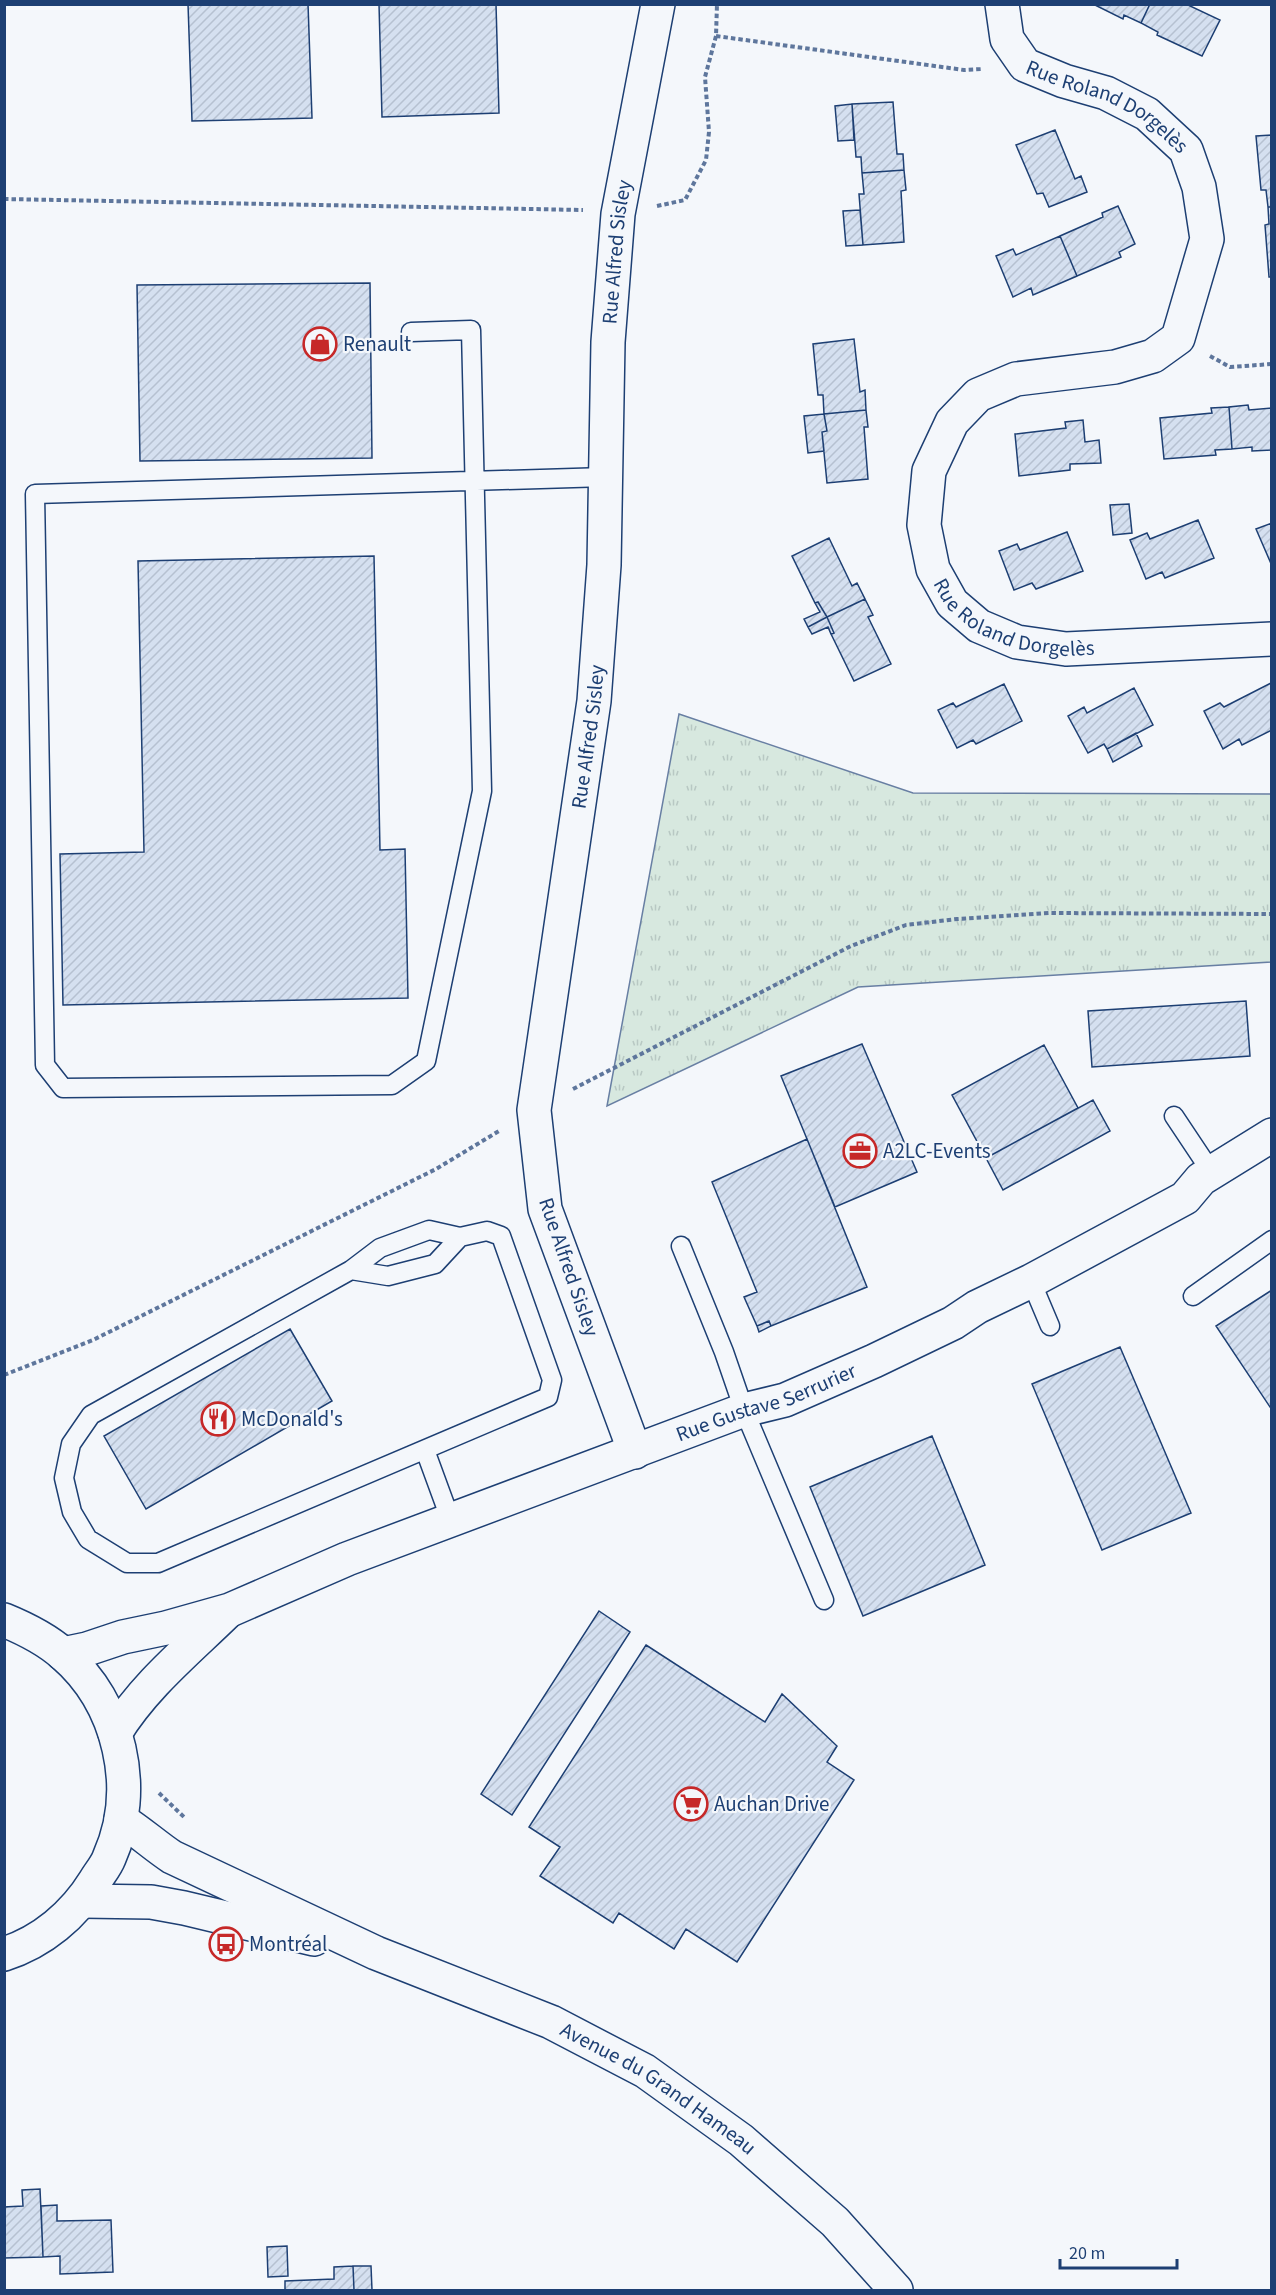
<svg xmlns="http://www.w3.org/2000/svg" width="1276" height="2295" viewBox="0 0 1276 2295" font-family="'Source Sans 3',sans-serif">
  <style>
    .park { fill: url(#park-tufts); stroke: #687fa3; stroke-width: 1.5 }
    .building { fill: url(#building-hatch); stroke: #1d3f73; stroke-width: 1.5 }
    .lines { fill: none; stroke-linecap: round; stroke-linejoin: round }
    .service-casing { stroke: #1d3f73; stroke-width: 21 }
    .minor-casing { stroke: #1d3f73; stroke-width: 36 }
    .secondary-casing { stroke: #1d3f73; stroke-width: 36 }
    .path { stroke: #5e769c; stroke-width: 4; stroke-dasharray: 4.5 3; stroke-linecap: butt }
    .service { stroke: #f4f7fb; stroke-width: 18 }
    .minor { stroke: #f4f7fb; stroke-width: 33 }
    .secondary { stroke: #f4f7fb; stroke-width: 33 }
    .labels { text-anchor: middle; stroke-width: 4.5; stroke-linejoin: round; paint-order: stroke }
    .street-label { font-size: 21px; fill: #1d3f73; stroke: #f4f7fb }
    .poi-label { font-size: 21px; fill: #1d3f73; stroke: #f4f7fb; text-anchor: start }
  </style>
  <defs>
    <pattern id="park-tufts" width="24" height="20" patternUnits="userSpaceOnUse" patternTransform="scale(1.5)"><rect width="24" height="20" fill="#d7e8df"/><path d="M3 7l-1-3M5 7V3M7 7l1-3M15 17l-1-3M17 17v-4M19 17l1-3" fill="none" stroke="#b8c8c3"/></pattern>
    <pattern id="building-hatch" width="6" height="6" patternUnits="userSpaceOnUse" patternTransform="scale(1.5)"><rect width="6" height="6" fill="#d5e0f0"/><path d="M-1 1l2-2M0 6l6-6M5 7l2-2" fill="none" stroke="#b6c1d1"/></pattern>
  </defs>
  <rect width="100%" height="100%" fill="#f4f7fb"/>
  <path class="park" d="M679,714L913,793L1271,794V962L858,987L607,1106Z"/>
  <path class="building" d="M188,4H308L312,118L192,121Z
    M379,4H496L499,113L382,117Z
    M1093,4H1150L1141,23L1124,15L1123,19Z
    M1150,4H1186L1220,20L1202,56L1157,35L1158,32L1141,23Z
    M893,102L897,154H903L904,170L862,173L861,157H856L852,104Z
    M852,104L854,140L838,141L835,106Z
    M1055,130L1075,179L1081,176L1087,192L1049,207L1043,193L1037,194L1016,145Z
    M1272,135V207H1268L1266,190H1261L1256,136Z
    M904,170L906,190L901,191L904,242L863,245L859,194H864L862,173Z
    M1118,206L1135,244L1119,252L1121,257L1077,276L1060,236L1103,217L1102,213Z
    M1268,207H1272V277H1269L1265,225L1269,224Z
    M860,210L863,245L846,246L843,211Z
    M1060,236L1077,276L1033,295L1031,288L1013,297L996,256L1013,249L1016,255Z
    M370,283L372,458L140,461L137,285Z
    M854,339L860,392L865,390L866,410L824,414L823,395H818L813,344Z
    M1248,405L1249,410L1272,408V450L1252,451V447L1232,449L1229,407Z
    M1229,407L1232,449L1215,450L1216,455L1164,459L1160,418L1212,413L1211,408Z
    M866,410L868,427H864L868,479L827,483L822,432L827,431L824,414Z
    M824,414L827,431L822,432L824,451L808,453L804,416Z
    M1083,420L1085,442L1099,440L1101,463L1070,464V470L1019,476L1015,434L1066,428L1065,422Z
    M1129,504L1132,533L1113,535L1110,505Z
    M1198,520L1214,558L1165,578L1162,572L1146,579L1130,540L1147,533L1150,539Z
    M1272,523V566L1256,529Z
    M1067,532L1083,571L1036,589L1032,583L1014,590L999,551L1017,544L1020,550Z
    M829,538L852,586L857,583L865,599L827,617L818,602L815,603L792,556Z
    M374,556L380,850L405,849L408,998L63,1005L60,854L144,852L138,561Z
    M865,599L873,615L868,617L891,664L854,681L831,634L834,633L827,617Z
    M818,602L827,617L808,627L804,619L820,612L815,603Z
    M827,617L834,633L831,634L828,627L812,634L808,627Z
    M1271,683L1272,730L1242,745L1239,739L1223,749L1204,711L1220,703L1224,707Z
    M1004,684L1022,721L976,744L973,740L957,748L938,710L953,703L956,707Z
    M1134,688L1153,725L1107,749L1104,744L1088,753L1068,716L1084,707L1087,713Z
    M1136,733L1142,746L1113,762L1107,749Z
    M1246,1001L1250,1056L1092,1067L1088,1011Z
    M862,1044L917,1172L835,1207L781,1076Z
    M1044,1045L1078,1108L986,1158L952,1095Z
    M1093,1100L1110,1131L1003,1190L986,1158Z
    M807,1139L867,1287L771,1326L769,1321L757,1326L744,1297L757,1292L712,1182Z
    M1272,1290V1410L1216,1326Z
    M769,1321L771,1326L759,1332L757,1326Z
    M290,1329L332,1401L146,1509L104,1436Z
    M1120,1347L1191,1513L1102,1550L1032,1384Z
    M932,1436L985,1565L863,1616L810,1487Z
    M599,1611L630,1632L512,1815L481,1794Z
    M646,1645L765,1722L782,1694L837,1746L827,1762L854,1780L737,1962L686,1929L674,1949L619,1913L613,1923L540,1876L560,1847L529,1827Z
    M40,2189L43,2257L4,2258V2207L23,2206L22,2190Z
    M57,2205V2221L111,2220L113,2272L60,2274V2256L43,2257L41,2206Z
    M287,2246L288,2276L268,2277L267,2247Z
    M353,2266H371L372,2290H354Z
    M353,2266L354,2290H285V2281L334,2279V2267Z"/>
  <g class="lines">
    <g class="service-casing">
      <path id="service" d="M411,332L471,330L482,791L426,1061L392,1085L63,1088L45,1065L35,494L606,477
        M1174,1116L1212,1173
        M487,1231L501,1236L552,1380L548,1397L158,1563H127L88,1539L72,1512L64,1478L71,1444L91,1415L351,1270L388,1276L435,1264L460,1237Z
        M681,1246L724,1352L744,1410L824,1600
        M351,1270L380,1248L429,1230L460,1237
        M1031,1281L1050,1326
        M1193,1296L1272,1240
        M425,1450L451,1521"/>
    </g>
    <g class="minor-casing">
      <g id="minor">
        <path id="s1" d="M1002,4L1007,39L1025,65L1064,81L1106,93L1147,114L1186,150L1199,187L1207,239L1178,338L1153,356L1115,367L1016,379L978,395L952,422L929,471L924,525L933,569L952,603L979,626L1017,642L1066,649L1272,639"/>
        <path id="s2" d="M635,1452L545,1209L534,1110L594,701L604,565L608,342L618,214L658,4"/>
        <path id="s3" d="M63,1654L87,1649L123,1637L166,1628L230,1610L347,1559L744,1410L785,1400L874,1361L953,1323L977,1307L1031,1281L1185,1198L1201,1179L1272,1135"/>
        <path d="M115,1733C144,1686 187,1651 226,1613"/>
      </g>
    </g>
    <g class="secondary-casing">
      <g id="secondary">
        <path d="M4,1620C26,1629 46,1639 63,1654C120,1703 140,1789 109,1858C106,1866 99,1874 95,1881C74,1915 42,1942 4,1954"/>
        <path id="s4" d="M121,1820C139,1831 154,1845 172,1857L376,1953L551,2022L645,2071L741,2140L835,2222L896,2290"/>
        <path d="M83,1901L151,1902L184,1908L314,1939"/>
      </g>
    </g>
    <path class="path" d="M716,36L964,70L983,69
      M4,199L583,210
      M657,206L685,200L706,160L709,132L705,77L716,36L717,4
      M1210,356L1230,367L1272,364
      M573,1089L851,946L906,925L957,919L1049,913L1272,914
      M4,1375L93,1340L436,1169L499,1131
      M159,1793L186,1819"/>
    <use href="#service" class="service"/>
    <use href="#minor" class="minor"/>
    <use href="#secondary" class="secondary"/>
  </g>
  <defs>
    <g id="shop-ring" transform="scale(1.725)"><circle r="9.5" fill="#f4f7fb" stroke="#c62828" stroke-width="1.5"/><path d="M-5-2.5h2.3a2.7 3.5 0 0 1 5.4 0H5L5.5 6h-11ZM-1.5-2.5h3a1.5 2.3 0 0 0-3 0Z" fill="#c62828"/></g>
    <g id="office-ring" transform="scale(1.725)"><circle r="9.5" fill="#f4f7fb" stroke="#c62828" stroke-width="1.5"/><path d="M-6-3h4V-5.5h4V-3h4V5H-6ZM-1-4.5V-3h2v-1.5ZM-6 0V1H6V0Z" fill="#c62828"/></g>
    <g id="restaurant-ring" transform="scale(1.725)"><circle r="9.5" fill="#f4f7fb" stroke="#c62828" stroke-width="1.5"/><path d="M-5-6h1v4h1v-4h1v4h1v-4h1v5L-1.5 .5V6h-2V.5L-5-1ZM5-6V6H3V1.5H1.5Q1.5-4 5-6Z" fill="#c62828"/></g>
    <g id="supermarket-ring" transform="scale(1.725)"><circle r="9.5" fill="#f4f7fb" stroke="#c62828" stroke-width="1.5"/><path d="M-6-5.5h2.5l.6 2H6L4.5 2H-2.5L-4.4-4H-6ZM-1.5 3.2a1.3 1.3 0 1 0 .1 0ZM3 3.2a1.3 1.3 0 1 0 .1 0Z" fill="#c62828"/></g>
    <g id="bus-ring" transform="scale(1.725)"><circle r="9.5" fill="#f4f7fb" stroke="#c62828" stroke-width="1.5"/><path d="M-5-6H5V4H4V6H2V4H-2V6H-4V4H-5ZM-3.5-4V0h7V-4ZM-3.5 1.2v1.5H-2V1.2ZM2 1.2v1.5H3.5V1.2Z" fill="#c62828"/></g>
  </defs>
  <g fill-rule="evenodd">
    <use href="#shop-ring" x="320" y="344"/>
    <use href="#office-ring" x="860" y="1151"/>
    <use href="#restaurant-ring" x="218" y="1419"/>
    <use href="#supermarket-ring" x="691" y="1804"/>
    <use href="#bus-ring" x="226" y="1944"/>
  </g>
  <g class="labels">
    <g class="street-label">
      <text dy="7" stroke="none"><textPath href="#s1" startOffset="160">Rue Roland Dorgelès</textPath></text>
      <text dy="7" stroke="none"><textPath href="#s2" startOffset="1222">Rue Alfred Sisley</textPath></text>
      <text dy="7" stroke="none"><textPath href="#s1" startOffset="952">Rue Roland Dorgelès</textPath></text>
      <text dy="7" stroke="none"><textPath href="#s2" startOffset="736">Rue Alfred Sisley</textPath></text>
      <text transform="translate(569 1267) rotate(71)" y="7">Rue Alfred Sisley</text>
      <text dy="7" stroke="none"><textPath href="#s3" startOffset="748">Rue Gustave Serrurier</textPath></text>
      <text dy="7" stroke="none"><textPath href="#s4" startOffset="603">Avenue du Grand Hameau</textPath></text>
    </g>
    <g class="poi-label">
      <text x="343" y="351">Renault</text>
      <text x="883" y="1158">A2LC-Events</text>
      <text x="241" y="1426">McDonald's</text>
      <text x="714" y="1811">Auchan Drive</text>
      <text x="249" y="1951">Montréal</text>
    </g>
  </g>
  <rect width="1276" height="2295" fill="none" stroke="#1d3f73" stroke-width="12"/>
  <path d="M1060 2259v9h117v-9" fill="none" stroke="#1d3f73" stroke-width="3"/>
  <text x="1069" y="2259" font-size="18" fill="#1d3f73" stroke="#f4f7fb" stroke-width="4.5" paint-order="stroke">20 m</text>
</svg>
